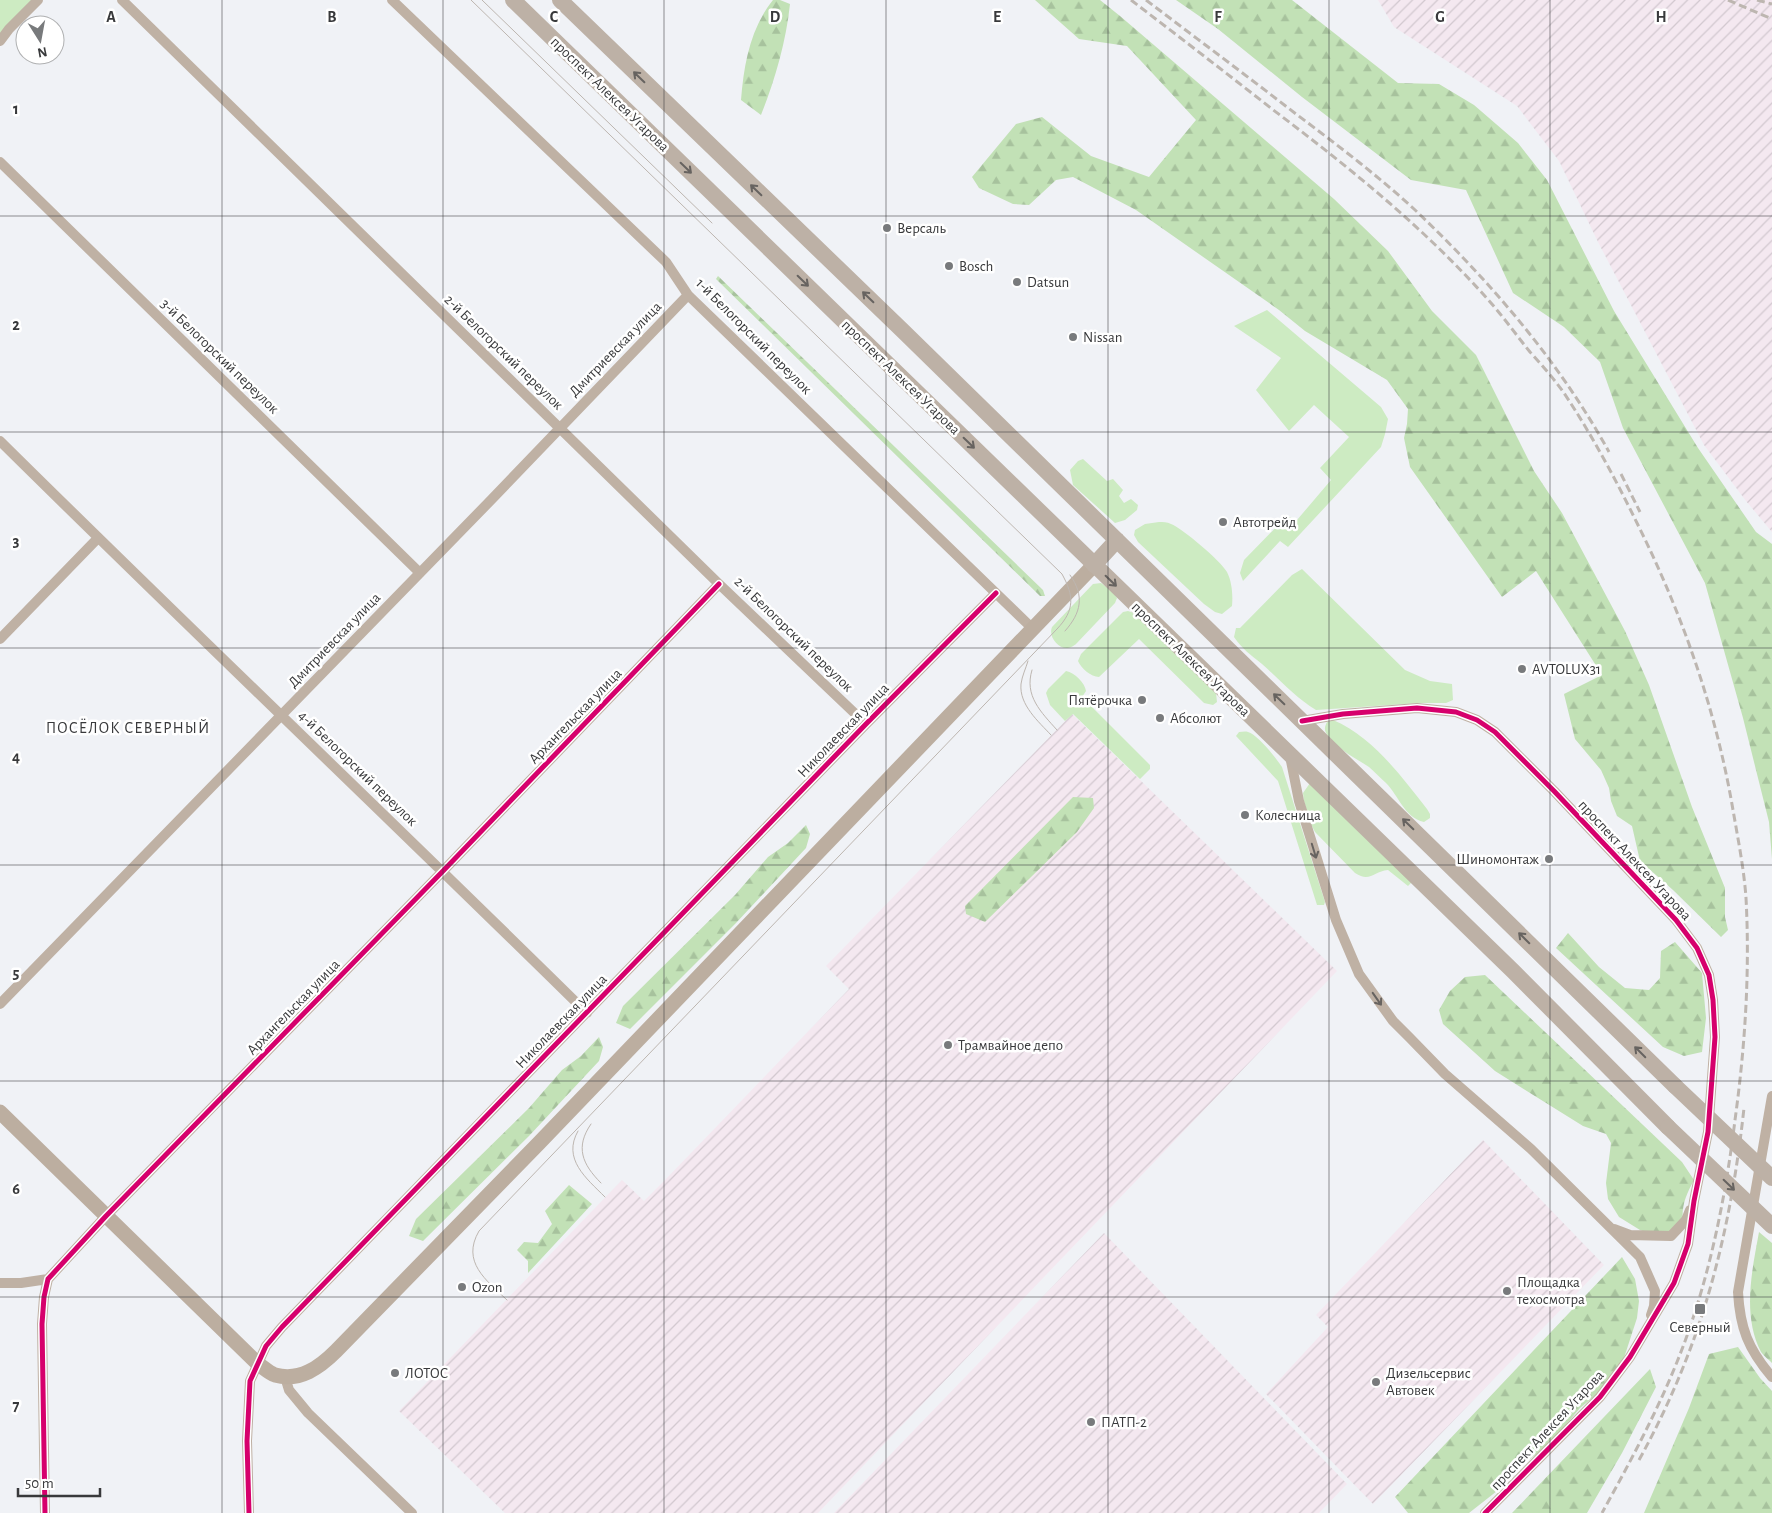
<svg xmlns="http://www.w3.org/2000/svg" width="1772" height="1513" viewBox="0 0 1772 1513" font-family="'Alegreya Sans',sans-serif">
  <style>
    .industrial { fill: url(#industrial-furrows) }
    .grass { fill: #cdebc2 }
    .forest { fill: url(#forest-firs) }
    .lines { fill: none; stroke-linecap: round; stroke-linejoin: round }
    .minor { stroke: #bfb1a4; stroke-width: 10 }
    .secondary { stroke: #bcaea0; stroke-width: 15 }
    .primary { stroke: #bdb1a6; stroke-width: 16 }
    .tram { stroke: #bdb6b0; stroke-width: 1 }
    .rail { stroke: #bdb6b0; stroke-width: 3; stroke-dasharray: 8 4; stroke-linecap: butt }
    .primary-bridge { stroke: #bdb1a6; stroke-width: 16 }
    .cycleway-casing { stroke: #fff; stroke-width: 8 }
    .cycleway { stroke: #d6006c; stroke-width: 5 }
    .oneway { stroke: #676360 }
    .grid { fill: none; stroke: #38393b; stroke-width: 1; stroke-opacity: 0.55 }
    .poi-dot { fill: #787a7c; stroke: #fff; stroke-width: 2 }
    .labels { text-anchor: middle; stroke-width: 5; stroke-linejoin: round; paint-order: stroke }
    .street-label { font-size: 15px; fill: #38393b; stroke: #fff }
    .poi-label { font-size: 15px; fill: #38393b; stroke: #fff; text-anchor: start }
    .neighbourhood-label { font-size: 16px; letter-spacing: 1px; fill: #38393b; stroke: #fff }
    .grid-label { font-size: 16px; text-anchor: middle; font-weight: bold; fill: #38393b; stroke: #fff; stroke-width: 5; stroke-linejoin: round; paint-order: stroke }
  </style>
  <defs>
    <pattern id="industrial-furrows" width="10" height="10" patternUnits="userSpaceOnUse" patternTransform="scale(1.25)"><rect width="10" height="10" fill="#f4e8f0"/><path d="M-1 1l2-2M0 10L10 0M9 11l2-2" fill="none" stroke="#d2c8cf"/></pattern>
    <pattern id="forest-firs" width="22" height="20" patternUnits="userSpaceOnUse" patternTransform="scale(1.25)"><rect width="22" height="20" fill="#c2e1b6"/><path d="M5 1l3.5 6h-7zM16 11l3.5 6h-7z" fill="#a7c29d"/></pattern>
  </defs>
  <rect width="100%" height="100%" fill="#f0f2f6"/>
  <path class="industrial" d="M1378,0H1772V532L1746,501L1704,445L1598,242L1559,161L1517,106L1394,27Z
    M1072,714L1337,971L818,1513H505L399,1411L622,1180L644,1201L665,1180L849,989L826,966Z
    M1483,1140L1604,1265L1373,1504L1266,1394L1328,1327L1316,1315Z
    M1104,1233L1347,1484L1319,1513H834Z"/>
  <path class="grass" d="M0,0H33L0,34Z
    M1267,310L1381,407L1388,419L1385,434L1381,447L1288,547L1280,541L1243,581L1240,573L1244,560L1287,516L1297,520L1331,480L1320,468L1349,437L1314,405L1289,431L1256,390L1281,358L1234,326Z
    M1083,459L1107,481L1113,479L1123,490L1119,496L1124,503L1131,499L1138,505L1137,510L1125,520L1115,523L1073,485L1070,470L1078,461Z
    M1159,522C1163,522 1167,522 1171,524C1182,528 1221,561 1227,572C1232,582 1233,595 1232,606L1222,614L1215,612L1204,604L1138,542L1134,535L1135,530L1145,524Z
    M1302,569L1405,670L1430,681L1452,684L1453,700L1446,703H1420L1316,710C1296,698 1280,680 1262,664C1250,654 1243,650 1234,637L1236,628H1240L1292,575Z
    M1101,583L1112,591L1117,598L1115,603L1076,644C1075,645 1070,648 1068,648C1058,649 1048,636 1052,627L1093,584Z
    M1128,611L1134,613L1216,693L1217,702L1213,705L1204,703L1139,639L1099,677C1091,677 1081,668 1078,661L1081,654L1123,612Z
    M1066,671C1075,673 1085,683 1086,691L1082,697L1150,765V769L1140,779L1073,714L1065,721L1050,705L1046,693L1048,689Z
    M1333,720C1373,737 1401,776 1427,809L1430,814V818L1424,822C1404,817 1399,796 1386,783C1380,778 1375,772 1369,767C1354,757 1336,749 1326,733C1324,729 1325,726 1327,722Z
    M1239,732C1242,732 1245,731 1248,732C1258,735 1276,758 1282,767L1325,902L1324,905H1317L1278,781L1236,736Z
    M1310,783L1412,882L1408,886L1388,870C1374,871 1370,883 1355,873L1315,832L1310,822L1304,801L1303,793Z"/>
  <path class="forest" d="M773,0H780L790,4C786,42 775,80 761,115L741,100C744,64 750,29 773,0Z
    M1035,0H1100L1120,16L1334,199L1388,251L1432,311L1476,355L1534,471L1562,513L1625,631L1649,685L1692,807L1725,888V917L1728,930L1721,937L1673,890L1640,861L1632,826L1617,816L1611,801L1609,788L1601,770L1575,739L1564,694L1602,675L1536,571L1502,597L1410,467L1404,438L1407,424L1408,409L1387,380L1305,331L1279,310L1136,210L1073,177L1056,180L1029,205L1013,204L979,188L972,177L1016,124L1042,117L1091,156L1149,177L1196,120L1127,46L1079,39Z
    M1176,0H1292L1398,83L1439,84L1474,105L1518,143L1547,180L1614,311L1698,448L1756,532L1772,544V859L1769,822L1743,718L1705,583L1623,428L1600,362L1564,327L1513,293L1466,190L1411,180L1302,97L1218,29Z
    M718,276L1043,590L1045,596H1040L716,279Z
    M1073,797L1093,798L1094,808L1077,832L985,922L966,914L965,906Z
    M806,825L810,834L806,848L736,923L630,1029L616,1023L623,1006L735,895L768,857L788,843Z
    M1568,933L1599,967L1625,988L1649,990L1660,978L1661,951L1675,942L1702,973L1706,1018L1702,1052L1684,1056L1663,1047L1556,948Z
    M1485,975L1682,1162L1694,1180C1686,1195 1681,1206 1683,1223L1668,1232L1653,1235L1640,1230L1619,1217L1608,1199L1606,1183L1611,1143L1606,1134L1583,1126L1495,1071L1443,1024L1439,1010L1450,991L1465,977Z
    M599,1037L603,1047L599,1061L529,1136L423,1241L409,1236L416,1219L529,1108L562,1070L581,1056Z
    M569,1185L592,1204L528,1273V1261L517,1250L524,1242L538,1243L552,1224L545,1211Z
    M1759,1232L1772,1243V1363C1769,1360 1764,1356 1761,1352C1742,1315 1752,1271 1759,1232Z
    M1622,1257L1635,1279L1639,1301L1637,1318L1623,1361L1612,1382L1580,1408L1549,1445L1518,1468L1497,1491L1469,1513H1408L1395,1497Z
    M1738,1347L1760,1378L1772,1391V1513H1644L1689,1408L1709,1354Z
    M1650,1369L1656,1387L1622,1453L1587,1513H1512Z"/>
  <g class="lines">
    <path class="minor" d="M122,0L719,584L866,724
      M392,0L666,262L688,295L1033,629
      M0,41L9,29L38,0
      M0,162L420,573
      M0,441C194,633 392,821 587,1013
      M0,639L98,538
      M1302,721L1343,714L1417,708L1456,712L1477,720L1495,732L1554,791L1676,920L1697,948L1709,975L1713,1000L1715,1037L1708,1132L1694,1201L1688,1244L1674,1283L1630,1357L1600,1397L1485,1513
      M1290,756L1299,801L1336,920L1359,974L1393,1021L1410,1038L1445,1074L1531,1149L1640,1257L1655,1291L1654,1306L1651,1315
      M0,1004L491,500L688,295
      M1772,1096L1738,1292C1740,1328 1748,1349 1772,1377
      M1614,1229L1630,1235L1671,1236L1686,1220L1690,1210
      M0,1283H21L48,1279
      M285,1377L289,1390L308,1413L412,1513
      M45,1513L42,1324L44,1297L48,1279L106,1216L443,871L719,584
      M249,1513L247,1441L250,1381L266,1346L282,1327L866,724L996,593"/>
    <path class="secondary" d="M0,1112L258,1364C263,1367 269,1373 275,1375C300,1382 320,1367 336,1351L539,1143L1094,565"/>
    <path class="primary" d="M513,0L1513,971L1668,1127
      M560,0L903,331L1675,1086
      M1094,565L1117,540"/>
    <path class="tram" d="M471,0L1062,574C1074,596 1075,610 1057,629L479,1231C461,1262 486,1280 507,1300
      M482,0L712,223
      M1065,631C1081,613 1085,596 1070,575
      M1028,661C1026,668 1022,676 1021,684C1019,705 1039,722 1051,735
      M1032,670C1024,696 1041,712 1057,730
      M591,1124C575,1147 582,1164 601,1183
      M578,1131C562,1159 586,1178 605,1197"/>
    <path class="rail" d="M1131,0C1178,36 1225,72 1272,109C1350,168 1427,230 1491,303C1505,319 1517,336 1530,352C1542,365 1554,379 1564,393C1592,435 1616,480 1638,525C1683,616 1716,710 1733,810C1738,839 1744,869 1746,898C1750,972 1745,1047 1735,1120C1725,1202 1708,1285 1677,1362C1656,1414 1629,1464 1602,1513
      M1146,0C1196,38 1247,76 1296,114C1336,144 1377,175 1414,209C1489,280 1559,361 1609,452
      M1728,0L1772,19
      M1757,0L1772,4
      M1621,474L1640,512
      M1639,1460C1702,1346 1730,1236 1744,1108"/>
    <path class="primary-bridge" d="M1675,1086L1772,1178
      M1668,1127L1772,1226"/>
    <g class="cycleway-casing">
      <path id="cycleway" d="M1302,721L1343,714L1417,708L1456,712L1477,720L1495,732L1554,791L1676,920L1697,948L1709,975L1713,1000L1715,1037L1708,1132L1694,1201L1688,1244L1674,1283L1630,1357L1600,1397L1485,1513
        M45,1513L42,1324L44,1297L48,1279L106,1216L443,871L719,584
        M249,1513L247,1441L250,1381L266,1346L282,1327L866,724L996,593"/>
    </g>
    <use href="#cycleway" class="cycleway"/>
  </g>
  <defs><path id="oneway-shaft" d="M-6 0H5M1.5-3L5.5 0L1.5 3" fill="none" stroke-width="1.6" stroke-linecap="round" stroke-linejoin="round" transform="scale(1.25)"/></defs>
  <g class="oneway">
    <use href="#oneway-shaft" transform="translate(639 77) rotate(-136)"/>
    <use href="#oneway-shaft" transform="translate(686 168) rotate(44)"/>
    <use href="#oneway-shaft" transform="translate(756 190) rotate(-136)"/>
    <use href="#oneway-shaft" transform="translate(803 281) rotate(44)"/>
    <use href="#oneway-shaft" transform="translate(868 297) rotate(-136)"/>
    <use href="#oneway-shaft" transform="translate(969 443) rotate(44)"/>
    <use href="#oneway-shaft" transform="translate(1111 581) rotate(44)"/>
    <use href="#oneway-shaft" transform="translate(1279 699) rotate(-136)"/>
    <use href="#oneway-shaft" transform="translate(1408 824) rotate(-136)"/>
    <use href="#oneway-shaft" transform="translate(1314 851) rotate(73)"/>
    <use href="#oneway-shaft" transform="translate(1524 938) rotate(-135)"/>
    <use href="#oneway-shaft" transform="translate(1377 999) rotate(55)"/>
    <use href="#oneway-shaft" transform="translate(1640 1052) rotate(-135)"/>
    <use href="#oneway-shaft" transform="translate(1729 1185) rotate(44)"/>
  </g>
  <path class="grid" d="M222,0V1513M443,0V1513M664,0V1513M886,0V1513M1108,0V1513M1329,0V1513M1550,0V1513M0,216H1772M0,432H1772M0,648H1772M0,865H1772M0,1081H1772M0,1297H1772"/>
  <g class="poi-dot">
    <circle cx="887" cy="228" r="5"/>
    <circle cx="949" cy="266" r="5"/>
    <circle cx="1017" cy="282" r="5"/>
    <circle cx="1073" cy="337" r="5"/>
    <circle cx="1223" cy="522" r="5"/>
    <circle cx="1522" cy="669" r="5"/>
    <circle cx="1142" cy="700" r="5"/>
    <circle cx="1160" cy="718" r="5"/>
    <circle cx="1245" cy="815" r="5"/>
    <circle cx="1549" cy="859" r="5"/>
    <circle cx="948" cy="1045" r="5"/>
    <circle cx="462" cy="1287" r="5"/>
    <circle cx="1507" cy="1291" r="5"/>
    <rect x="1694" y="1303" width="12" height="12" rx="2.5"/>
    <circle cx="395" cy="1373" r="5"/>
    <circle cx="1376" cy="1382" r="5"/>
    <circle cx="1091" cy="1422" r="5"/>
  </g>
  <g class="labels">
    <g class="street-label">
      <text transform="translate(610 94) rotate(44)" y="5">проспект Алексея Угарова</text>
      <text transform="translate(754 336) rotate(45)" y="5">1-й Белогорский переулок</text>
      <text transform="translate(615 349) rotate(-46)" y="5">Дмитриевская улица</text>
      <text transform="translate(504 352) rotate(44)" y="5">2-й Белогорский переулок</text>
      <text transform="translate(220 356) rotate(44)" y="5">3-й Белогорский переулок</text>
      <text transform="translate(901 377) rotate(44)" y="5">проспект Алексея Угарова</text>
      <text transform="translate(794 634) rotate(44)" y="5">2-й Белогорский переулок</text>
      <text transform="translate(334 640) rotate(-46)" y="5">Дмитриевская улица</text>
      <text transform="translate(1191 659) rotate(44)" y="5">проспект Алексея Угарова</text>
      <text transform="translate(575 716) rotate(-46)" y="5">Архангельская улица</text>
      <text transform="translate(843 730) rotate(-46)" y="5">Николаевская улица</text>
      <text transform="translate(358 768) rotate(44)" y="5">4-й Белогорский переулок</text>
      <text transform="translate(1635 860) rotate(47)" y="5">проспект Алексея Угарова</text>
      <text transform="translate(293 1007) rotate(-46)" y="5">Архангельская улица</text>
      <text transform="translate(561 1021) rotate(-46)" y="5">Николаевская улица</text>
      <text transform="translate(1547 1430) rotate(-47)" y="5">проспект Алексея Угарова</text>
    </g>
    <g class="poi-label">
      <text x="897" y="233">Версаль</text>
      <text x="959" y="271">Bosch</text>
      <text x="1027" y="287">Datsun</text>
      <text x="1083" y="342">Nissan</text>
      <text x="1233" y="527">Автотрейд</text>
      <text x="1532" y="674">AVTOLUX31</text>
      <text x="1132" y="705" text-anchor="end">Пятёрочка</text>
      <text x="1170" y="723">Абсолют</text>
      <text x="1255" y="820">Колесница</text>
      <text x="1539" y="864" text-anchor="end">Шиномонтаж</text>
      <text x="958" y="1050">Трамвайное депо</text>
      <text x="1517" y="1287">Площадка<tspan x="1517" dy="17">техосмотра</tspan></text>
      <text x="472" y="1292">Ozon</text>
      <text x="1700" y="1332" text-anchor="middle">Северный</text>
      <text x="405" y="1378">ЛОТОС</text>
      <text x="1386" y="1378">Дизельсервис<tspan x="1386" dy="17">Автовек</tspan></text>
      <text x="1101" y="1427">ПАТП-2</text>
    </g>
    <g class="neighbourhood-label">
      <text x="128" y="733">ПОСЁЛОК СЕВЕРНЫЙ</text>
    </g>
  </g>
  <g class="grid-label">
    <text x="111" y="22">A</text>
    <text x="332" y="22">B</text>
    <text x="554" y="22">C</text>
    <text x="775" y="22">D</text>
    <text x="997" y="22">E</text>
    <text x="1218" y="22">F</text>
    <text x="1440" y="22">G</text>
    <text x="1661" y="22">H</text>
    <text x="16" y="114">1</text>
    <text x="16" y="330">2</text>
    <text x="16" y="546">3</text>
    <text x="16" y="762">4</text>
    <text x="16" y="978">5</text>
    <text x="16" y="1194">6</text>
    <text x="16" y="1411">7</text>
  </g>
  <g transform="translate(40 40) rotate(169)"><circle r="24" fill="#ffffff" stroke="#afb0b1"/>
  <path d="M0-4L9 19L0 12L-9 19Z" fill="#787a7c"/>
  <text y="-8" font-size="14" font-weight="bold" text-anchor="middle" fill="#38393b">N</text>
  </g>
  <path d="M18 1488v8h82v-8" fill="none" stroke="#38393b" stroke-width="2.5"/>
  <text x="25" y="1488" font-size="15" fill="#38393b" stroke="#ffffff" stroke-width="4" paint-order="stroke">50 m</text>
</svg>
